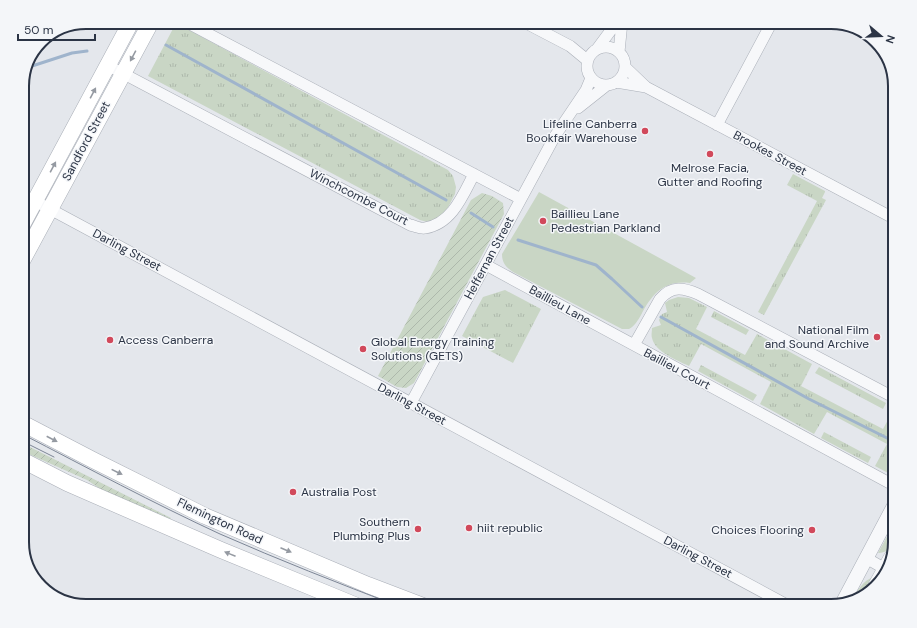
<svg xmlns="http://www.w3.org/2000/svg" width="917" height="628" viewBox="0 0 917 628" font-family="'DM Sans',sans-serif">
  <style>
    .grass { fill: url(#grass-tufts) }
    .park { fill: #c9d6c5 }
    .garden { fill: url(#garden-furrows) }
    .lines { fill: none; stroke-linecap: round; stroke-linejoin: round }
    .stream { stroke: #9fb4cc; stroke-width: 3 }
    .minor-casing { stroke: #a9aeb7; stroke-width: 12 }
    .tertiary-casing { stroke: #a9aeb7; stroke-width: 15 }
    .secondary-casing { stroke: #a9aeb7; stroke-width: 17 }
    .minor { stroke: #f7f8fa; stroke-width: 11 }
    .tertiary { stroke: #f7f8fa; stroke-width: 14 }
    .secondary { stroke: #fff; stroke-width: 16 }
    .tram { stroke: #7d8696; stroke-width: 1 }
    .oneway { fill: #959aa2 }
    .poi-dot { fill: #d1495b; stroke: #f4f6f9; stroke-width: 1.5 }
    .labels { text-anchor: middle; stroke-width: 3; stroke-linejoin: round; paint-order: stroke }
    .poi-label { font-size: 12px; fill: #2b3445; stroke: #f4f6f9; text-anchor: start }
    .street-label { font-size: 12px; fill: #2b3445; stroke: #f4f6f9 }
    .rim { fill: none; stroke: #2b3445; stroke-width: 2 }
  </style>
  <defs>
    <pattern id="grass-tufts" width="24" height="20" patternUnits="userSpaceOnUse"><rect width="24" height="20" fill="#c9d6c5"/><path d="M3 7l-1-3M5 7V3M7 7l1-3M15 17l-1-3M17 17v-4M19 17l1-3" fill="none" stroke="#adb8ab"/></pattern>
    <pattern id="garden-furrows" width="10" height="10" patternUnits="userSpaceOnUse"><rect width="10" height="10" fill="#c9d6c5"/><path d="M-1 1l2-2M0 10L10 0M9 11l2-2" fill="none" stroke="#adb8ab"/></pattern>
  </defs>
  <rect width="100%" height="100%" fill="#e4e7ec"/>
  <path class="grass" d="M176,23L448,170L453,176L456,187L455,194L445,213L435,221L427,222L420,220L148,76Z
    M793,174L825,191V192L822,198L826,200L764,315L758,312L817,201L787,185Z
    M505,290L541,309L513,363L462,336L483,297Z
    M678,297L689,298L707,307L696,329L745,355L757,334L812,364L801,386L883,429L895,407V465L890,474L875,466L887,444L827,412L814,434L760,404L771,382L701,344L689,366C677,360 655,352 652,338C651,335 652,332 652,328L661,325L659,320L662,314L667,312L665,303L669,300Z
    M714,311L749,330L746,335L711,317Z
    M701,365L757,395L753,401L698,371Z
    M819,367L886,403L883,409L815,373Z
    M824,432L871,457L868,463L821,438Z
    M895,522C895,535 897,552 878,553Z
    M874,577L875,578C869,590 867,598 852,601C857,591 863,580 874,577Z"/>
  <path class="park" d="M539,192L696,278L690,283C664,280 652,294 641,315C638,320 635,326 629,329C627,329 624,329 622,329L513,272C506,267 502,263 502,254Z"/>
  <path class="garden" d="M482,193L492,196L503,203L504,214L414,383L406,388L397,387L378,376L471,200Z
    M22,443L171,518L169,521L105,492L87,480L22,451Z"/>
  <g class="lines">
    <path class="stream" d="M166,45L446,200
      M29,67L72,53L87,51
      M471,213L493,227
      M518,240L596,265L612,279L642,307
      M661,317L809,399L895,442"/>
    <g class="minor-casing">
      <path id="minor" d="M186,22L521,199
        M524,22L570,46L587,60
        M587 66a19 19 0 1 1 38 0a19 19 0 1 1-38 0Z
        M597,49L617,22
        M619,52L622,22
        M107,65L410,225C415,226 421,229 425,228C452,224 463,195 474,174
        M625,67L646,87L895,219
        M616,82L646,87
        M578,108L607,85
        M717,125L772,22
        M35,201L789,606
        M486,265L895,486
        M634,345L660,299C672,285 684,288 698,294L895,398
        M411,403L555,136L586,90L591,78
        M866,558L887,570"/>
    </g>
    <g class="tertiary-casing">
      <path id="tertiary" d="M875,586L891,557
        M842,604L895,504"/>
    </g>
    <g class="secondary-casing">
      <path id="secondary" d="M22,225L131,22
        M22,261L151,22
        M22,423L93,460L205,516L368,585L423,606
        M22,460L67,483L221,550L357,606"/>
    </g>
    <use href="#minor" class="minor"/>
    <use href="#tertiary" class="tertiary"/>
    <use href="#secondary" class="secondary"/>
    <path class="tram" d="M22,434C88,468 153,503 220,534C279,560 338,583 398,606
      M22,441L54,457"/>
  </g>
  <defs><path id="oneway-solid" d="M-6-.8H1V-3.2L6.5 0L1 3.2V.8H-6Z"/></defs>
  <g class="oneway">
    <use href="#oneway-solid" transform="translate(133 56) rotate(118)"/>
    <use href="#oneway-solid" transform="translate(93 93) rotate(-62)"/>
    <use href="#oneway-solid" transform="translate(53 167) rotate(-62)"/>
    <use href="#oneway-solid" transform="translate(52 439) rotate(27)"/>
    <use href="#oneway-solid" transform="translate(117 472) rotate(26)"/>
    <use href="#oneway-solid" transform="translate(286 550) rotate(23)"/>
    <use href="#oneway-solid" transform="translate(230 554) rotate(-158)"/>
  </g>
  <g class="poi-dot">
    <circle cx="645" cy="131" r="4"/>
    <circle cx="710" cy="154" r="4"/>
    <circle cx="543" cy="221" r="4"/>
    <circle cx="877" cy="337" r="4"/>
    <circle cx="110" cy="340" r="4"/>
    <circle cx="363" cy="349" r="4"/>
    <circle cx="293" cy="492" r="4"/>
    <circle cx="469" cy="528" r="4"/>
    <circle cx="418" cy="529" r="4"/>
    <circle cx="812" cy="530" r="4"/>
  </g>
  <g class="labels">
    <g class="poi-label">
      <text x="637" y="128" text-anchor="end">Lifeline Canberra<tspan x="637" dy="14">Bookfair Warehouse</tspan></text>
      <text x="710" y="172" text-anchor="middle">Melrose Facia,<tspan x="710" dy="14">Gutter and Roofing</tspan></text>
      <text x="551" y="218">Baillieu Lane<tspan x="551" dy="14">Pedestrian Parkland</tspan></text>
      <text x="869" y="334" text-anchor="end">National Film<tspan x="869" dy="14">and Sound Archive</tspan></text>
      <text x="118" y="344">Access Canberra</text>
      <text x="371" y="346">Global Energy Training<tspan x="371" dy="14">Solutions (GETS)</tspan></text>
      <text x="301" y="496">Australia Post</text>
      <text x="410" y="526" text-anchor="end">Southern<tspan x="410" dy="14">Plumbing Plus</tspan></text>
      <text x="477" y="532">hiit republic</text>
      <text x="804" y="534" text-anchor="end">Choices Flooring</text>
    </g>
    <g class="street-label">
      <text transform="translate(86 141) rotate(-62)" y="4">Sandford Street</text>
      <text transform="translate(770 153) rotate(28)" y="4">Brookes Street</text>
      <text transform="translate(359 197) rotate(27)" y="4">Winchcombe Court</text>
      <text transform="translate(127 250) rotate(28)" y="4">Darling Street</text>
      <text transform="translate(489 258) rotate(-62)" y="4">Heffernan Street</text>
      <text transform="translate(560 305) rotate(29)" y="4">Baillieu Lane</text>
      <text transform="translate(677 369) rotate(28)" y="4">Baillieu Court</text>
      <text transform="translate(412 404) rotate(28)" y="4">Darling Street</text>
      <text transform="translate(220 521) rotate(25)" y="4">Flemington Road</text>
      <text transform="translate(698 557) rotate(28)" y="4">Darling Street</text>
    </g>
  </g>
  <path d="M0 0H917V628H0ZM86 29H831A57 57 0 0 1 888 86V542A57 57 0 0 1 831 599H86A57 57 0 0 1 29 542V86A57 57 0 0 1 86 29Z" fill="#f4f6f9" fill-rule="evenodd"/>
  <path class="rim" d="M86 29H831A57 57 0 0 1 888 86V542A57 57 0 0 1 831 599H86A57 57 0 0 1 29 542V86A57 57 0 0 1 86 29Z"/>
  <g transform="translate(881 36) rotate(109)" stroke="#f4f6f9" stroke-width="3" paint-order="stroke">
  <path d="M0-3L7 15L0 10L-7 15Z" fill="#2b3445"/>
  <text y="-6" font-size="11" font-weight="bold" text-anchor="middle" fill="#2b3445">N</text>
  </g>
  <path d="M18 34v6h77v-6" fill="none" stroke="#2b3445" stroke-width="2"/>
  <text x="24" y="34" font-size="12" fill="#2b3445" stroke="#f4f6f9" stroke-width="3" paint-order="stroke">50 m</text>
</svg>
